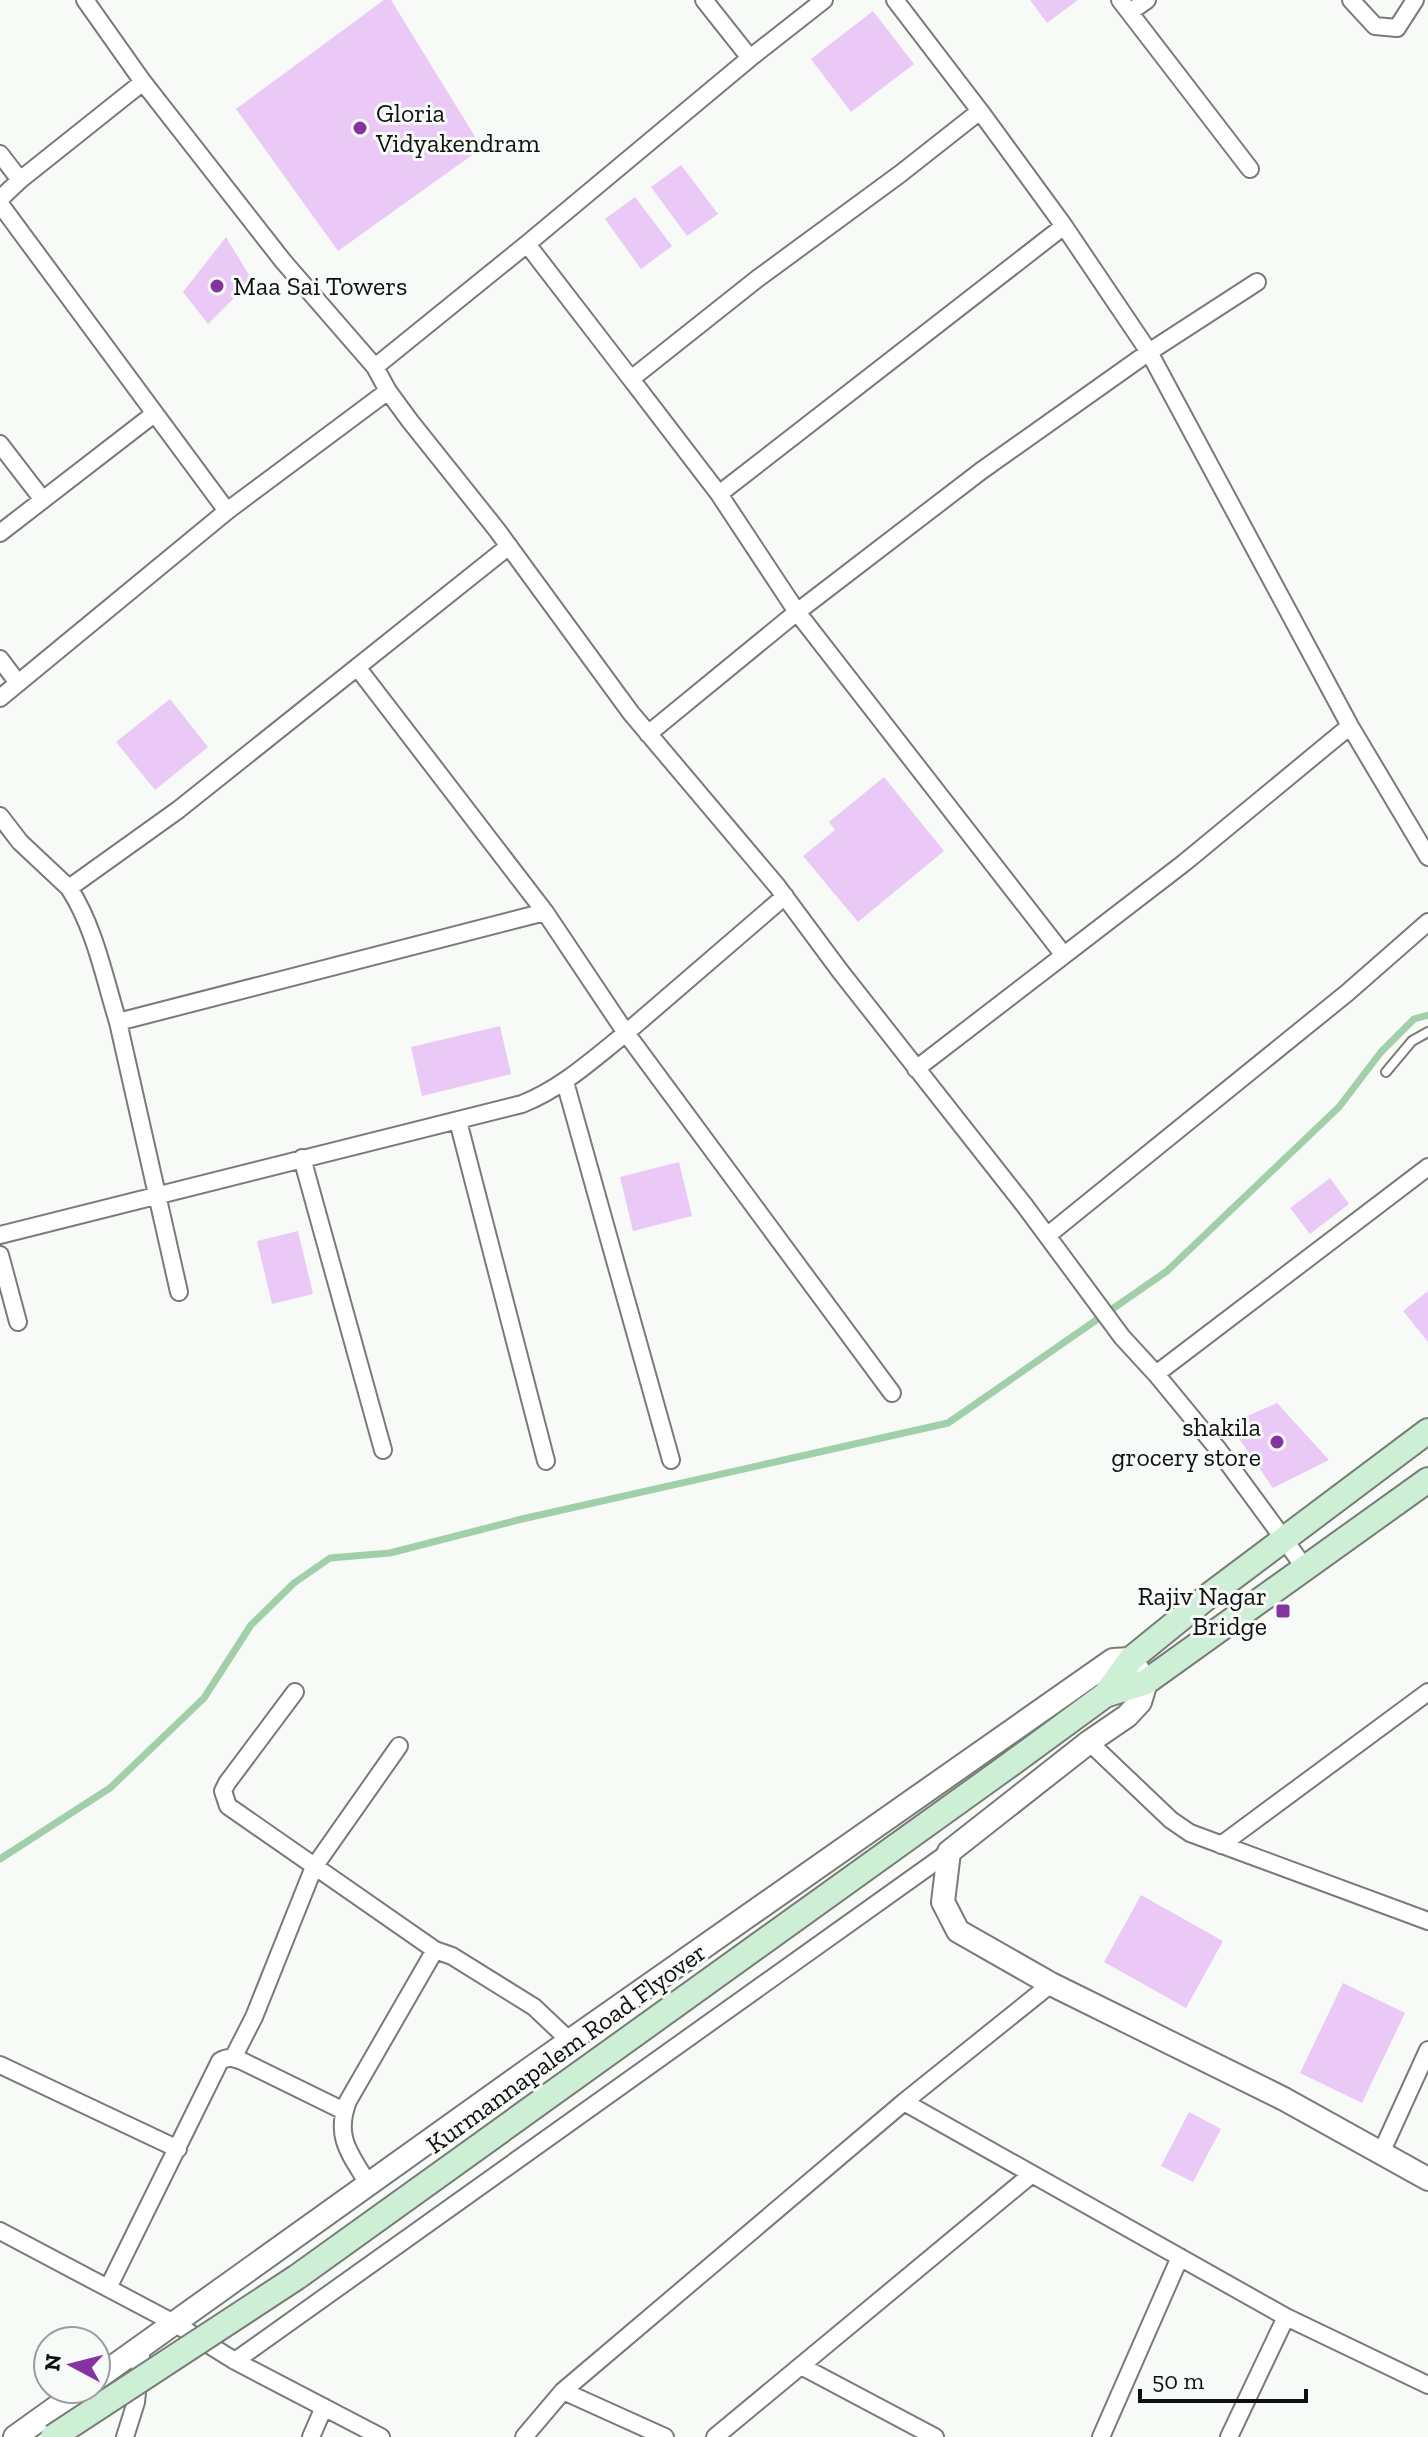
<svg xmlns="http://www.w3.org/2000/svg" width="1428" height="2437" viewBox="0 0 1428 2437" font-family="'Zilla Slab',serif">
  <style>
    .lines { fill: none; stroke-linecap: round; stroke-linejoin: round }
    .stream { stroke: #a1cfa9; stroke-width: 7 }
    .building { fill: #eac9f7 }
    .service-casing { stroke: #787b78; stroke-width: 12 }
    .minor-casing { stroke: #787b78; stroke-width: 20 }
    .tertiary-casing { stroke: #787b78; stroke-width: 26 }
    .secondary-casing { stroke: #787b78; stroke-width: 28 }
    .service { stroke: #fff; stroke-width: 8 }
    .minor { stroke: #fff; stroke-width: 16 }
    .tertiary { stroke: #fff; stroke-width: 22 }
    .secondary { stroke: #cdefd6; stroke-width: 24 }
    .secondary-bridge-casing { stroke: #787b78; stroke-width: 28; stroke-linecap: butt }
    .secondary-bridge { stroke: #cdefd6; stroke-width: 24 }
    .poi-dot { fill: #8633a2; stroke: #f7faf7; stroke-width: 3 }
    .labels { text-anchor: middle; stroke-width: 6; stroke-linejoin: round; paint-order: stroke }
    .poi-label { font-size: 26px; fill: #0f1110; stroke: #f7faf7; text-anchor: start }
    .street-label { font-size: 26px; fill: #0f1110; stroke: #f7faf7 }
  </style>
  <rect width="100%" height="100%" fill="#f7faf7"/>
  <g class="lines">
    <path class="stream" d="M0,1859L110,1788L204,1698L251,1625L294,1583L330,1558L390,1553L522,1519L948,1423L1167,1271L1339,1107L1381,1052L1414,1019L1428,1015"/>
  </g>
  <path class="building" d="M384,0H391L482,148L338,251L236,109Z
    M1030,0H1078L1047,23Z
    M873,11L914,64L851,112L811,59Z
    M681,165L718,214L687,236L651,187Z
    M635,197L672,246L641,269L605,219Z
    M226,237L252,280L208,324L183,292Z
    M170,699L208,747L155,790L116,742Z
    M884,777L944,851L858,922L803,856L835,830L829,822Z
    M500,1026L511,1074L422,1096L411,1047Z
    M679,1162L692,1216L633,1231L620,1177Z
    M1330,1178L1349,1204L1310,1234L1290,1208Z
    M298,1231L313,1294L272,1304L257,1241Z
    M1428,1291V1342L1403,1311Z
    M1277,1403L1329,1460L1273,1488L1229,1424Z
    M1141,1895L1223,1941L1186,2008L1104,1962Z
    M1343,1983L1405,2013L1362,2103L1300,2073Z
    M1189,2112L1221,2129L1193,2182L1161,2166Z"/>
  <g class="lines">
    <g class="service-casing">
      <path id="service" d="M1386,1072L1412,1041L1428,1032"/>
    </g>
    <g class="minor-casing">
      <path id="minor" d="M85,0L143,82L283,261L375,367L388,391L410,421L497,530L631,713L777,886L840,971L1025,1206L1122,1337L1156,1374L1217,1448L1305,1568
        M704,0L750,58L824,0
        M895,0L980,111
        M1120,0L1250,169
        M1351,0L1375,26L1397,28L1415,0
        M1130,12L1147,0
        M0,154L20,180
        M0,199L20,180L143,82
        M0,204L227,511
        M527,244L631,379
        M375,367L527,244L750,58
        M0,444L43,500
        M719,494L631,379L757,279L900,174L980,111L1064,226
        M0,533L154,414
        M0,659L18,683
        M357,667L545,912L626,1033L785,896
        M0,698L227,511L388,391
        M648,734L797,612L981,471L1149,352L1350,726L1428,857
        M0,816L20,842L69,888
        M1063,954L797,612L719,494L1064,226L1149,352L1257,282
        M118,1022C104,977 95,928 69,888L178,810L509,546
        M916,1069L1184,863L1350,726
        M565,1082L671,1460
        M458,1121L546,1461
        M302,1158L383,1450
        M0,1235L522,1104C562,1088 592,1060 626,1033L892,1393
        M1048,1235L1347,993L1428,922
        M0,1255L18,1322
        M179,1292L118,1022L545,912
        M1156,1374L1428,1167
        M295,1692L227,1783L223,1791L228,1806L435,1950
        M1089,1742L1171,1820L1190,1833L1428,1921
        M1221,1845L1428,1692
        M233,2058L254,2017L314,1867L399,1746
        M0,2065L178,2149
        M904,2102L1286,2317
        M1381,2153L1428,2050
        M369,2185C350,2154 334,2137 348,2101L435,1950L452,1956L534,2007L570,2041
        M0,2231L174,2323L235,2361L381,2437
        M108,2288L220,2061C228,2056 234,2058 242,2061L344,2111
        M235,2361L949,1852
        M801,2366L935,2437
        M125,2437L136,2402L142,2346
        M311,2437L324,2407
        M524,2437L563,2391
        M665,2437L563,2391L904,2102L1051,1984
        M715,2437L1032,2174
        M1101,2437L1180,2257
        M1229,2437L1286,2317L1428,2385"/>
    </g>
    <g class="tertiary-casing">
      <path id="tertiary" d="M96,2379L531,2068L1113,1660L1131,1659L1146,1682L1140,1702L1127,1716L1089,1742L949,1852L943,1902L958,1931L1051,1984L1284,2099L1428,2179
        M15,2437L82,2389"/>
    </g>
    <g class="secondary-casing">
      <path id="secondary" d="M1105,1695L1146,1682L1428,1480
        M297,2277L1001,1771L1105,1695L1131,1659L1211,1594L1428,1431"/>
    </g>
    <use href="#service" class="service"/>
    <use href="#minor" class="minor"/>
    <use href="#tertiary" class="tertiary"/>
    <use href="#secondary" class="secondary"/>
    <g class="secondary-bridge-casing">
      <path id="secondary-bridge" d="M53,2437L297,2277"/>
    </g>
    <use href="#secondary-bridge" class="secondary-bridge"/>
  </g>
  <g class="poi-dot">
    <circle cx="360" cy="128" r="8"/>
    <circle cx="217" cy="286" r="8"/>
    <circle cx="1277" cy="1442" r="8"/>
    <rect x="1275" y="1603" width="16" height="16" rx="4"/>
  </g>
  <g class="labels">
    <g class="poi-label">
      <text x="376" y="122">Gloria<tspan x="376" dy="30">Vidyakendram</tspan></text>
      <text x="233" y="295">Maa Sai Towers</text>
      <text x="1261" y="1436" text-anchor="end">shakila<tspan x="1261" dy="30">grocery store</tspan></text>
      <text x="1267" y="1605" text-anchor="end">Rajiv Nagar<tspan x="1267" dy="30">Bridge</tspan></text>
    </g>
    <g class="street-label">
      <text transform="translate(566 2048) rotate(-36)" y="9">Kurmannapalem Road Flyover</text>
    </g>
  </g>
  <g transform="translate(72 2365) rotate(277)"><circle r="38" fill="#f7faf7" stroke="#9a9d9b" stroke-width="2"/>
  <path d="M0-6L14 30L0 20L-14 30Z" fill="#8633a2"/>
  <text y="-12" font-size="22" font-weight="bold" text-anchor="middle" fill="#0f1110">N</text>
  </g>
  <path d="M1140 2389v12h166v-12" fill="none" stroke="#0f1110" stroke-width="4"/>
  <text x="1152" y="2389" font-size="24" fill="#0f1110" stroke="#f7faf7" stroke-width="6" paint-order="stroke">50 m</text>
</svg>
